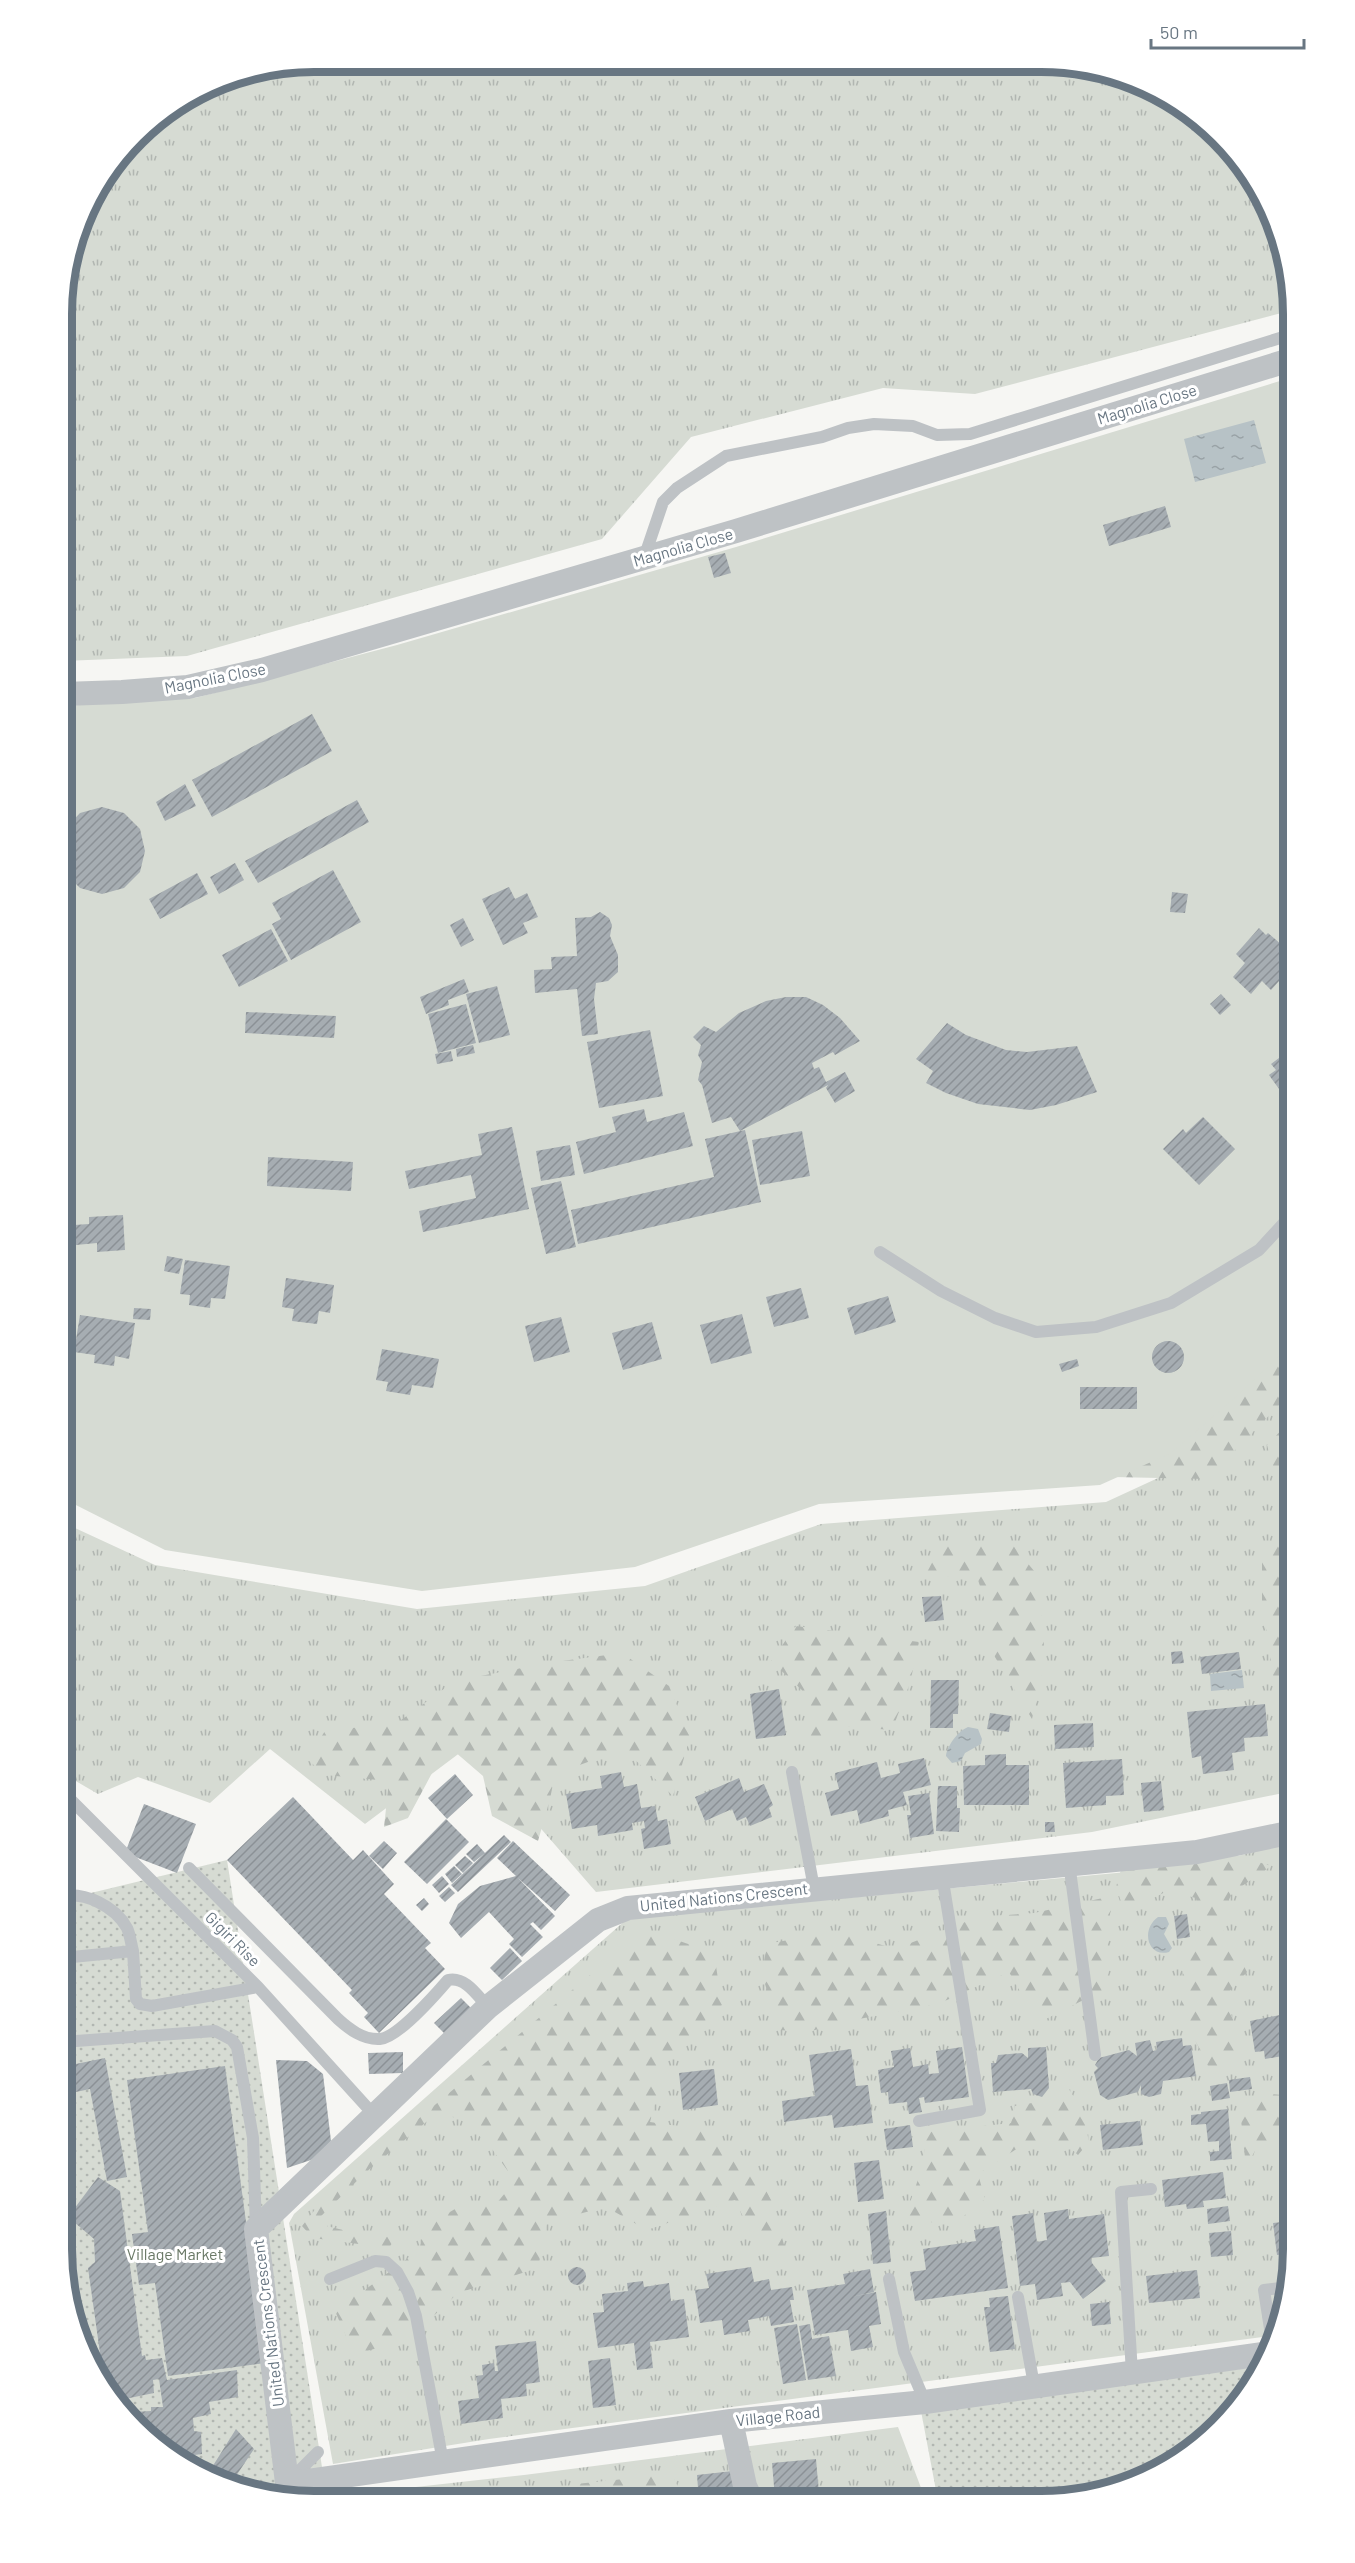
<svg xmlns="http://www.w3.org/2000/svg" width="1355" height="2563" viewBox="0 0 1355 2563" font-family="Barlow,sans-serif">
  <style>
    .grass { fill: url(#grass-tufts) }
    .forest { fill: url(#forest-firs) }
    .park { fill: url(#park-dots) }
    .garden { fill: #d6dbd3 }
    .water { fill: url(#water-ripples) }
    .building { fill: url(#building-hatch) }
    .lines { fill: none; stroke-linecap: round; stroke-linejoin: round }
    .service { stroke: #bec2c5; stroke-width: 12 }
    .minor { stroke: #bec2c5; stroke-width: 24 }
    .labels { text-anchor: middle; stroke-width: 6; stroke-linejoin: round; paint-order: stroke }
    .street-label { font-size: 16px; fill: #687682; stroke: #fff }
    .park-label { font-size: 16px; fill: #6a7966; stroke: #fff }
    .rim { fill: none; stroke: #687682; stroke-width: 8 }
  </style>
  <defs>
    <pattern id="grass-tufts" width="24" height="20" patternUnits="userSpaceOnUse" patternTransform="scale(1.5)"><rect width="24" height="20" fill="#d6dbd3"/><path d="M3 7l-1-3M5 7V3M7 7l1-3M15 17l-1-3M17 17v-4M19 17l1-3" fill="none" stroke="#b1b6b1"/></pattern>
    <pattern id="forest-firs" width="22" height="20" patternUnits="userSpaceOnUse" patternTransform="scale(1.5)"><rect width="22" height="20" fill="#d6dbd3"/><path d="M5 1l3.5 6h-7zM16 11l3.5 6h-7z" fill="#b1b6b1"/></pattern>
    <pattern id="park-dots" width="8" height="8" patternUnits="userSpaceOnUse" patternTransform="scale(1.5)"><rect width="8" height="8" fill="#d6dbd3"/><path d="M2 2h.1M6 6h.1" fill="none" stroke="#b1b6b1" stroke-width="1.8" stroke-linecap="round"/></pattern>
    <pattern id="water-ripples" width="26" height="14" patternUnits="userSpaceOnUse" patternTransform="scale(1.5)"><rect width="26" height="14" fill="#b7c2c6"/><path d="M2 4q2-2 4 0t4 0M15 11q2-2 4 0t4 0" fill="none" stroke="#99a2a6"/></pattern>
    <pattern id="building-hatch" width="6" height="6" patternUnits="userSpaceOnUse" patternTransform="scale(1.5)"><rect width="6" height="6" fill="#a6adb2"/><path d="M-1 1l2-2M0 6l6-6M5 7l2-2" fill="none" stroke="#8b9196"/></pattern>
  </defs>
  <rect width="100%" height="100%" fill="#f6f6f3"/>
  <path class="grass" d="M314,62L1090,66L1153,88L1208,124L1251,174L1280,233L1293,310L975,394L883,388L691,437L602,539L187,656L63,661L64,282L88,202L147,124L218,81Z
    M1293,1371V1791L1092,1832L596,1892L469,1746L365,1824L270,1749L210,1803L138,1777L98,1794L62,1773V1522L155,1565L417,1609L645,1586L821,1524L1106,1502L1184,1466Z
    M1293,1842V2266L1277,2335L489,2439L333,2464L289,2223L294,2214L628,1918L1203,1865Z
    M898,2427L926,2501L344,2499V2495L524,2475Z"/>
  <path class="forest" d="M1293,1145V1391L1207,1479L1066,1476Z
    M1293,1418V1709L1275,1688L1262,1603V1563L1287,1513L1267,1445Z
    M1012,1544L1039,1577L1045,1660L1032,1719L989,1647L987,1607L977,1577L925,1576L941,1546Z
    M796,1626L919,1642L910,1683L892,1730L840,1726L812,1756L804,1692L771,1661Z
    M622,1653L669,1686L690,1737L673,1796L629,1754L596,1759L555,1774L550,1799L538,1841L492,1816L483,1776L447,1745L408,1818L384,1827L389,1781L325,1775L307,1759L325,1731L397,1723L455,1681L547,1663Z
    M1227,1852L1271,1866L1232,1893L1218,1924L1229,1938L1247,1972L1225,1996L1236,2029L1241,2054L1210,2070L1181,2012L1183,1963L1201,1929L1196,1898L1167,1891L1125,1913L1116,1887L1122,1866Z
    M1112,1896L1107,1940L1109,1987L1038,2023L1009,1972L938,2004L859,2019L807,2032L779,2030L762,1974L767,1944L836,1931L895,1949L978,1917L1034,1913Z
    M645,1929L714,1953L722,2005L667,2057L650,2122L704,2130L752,2162L772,2202L786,2252L756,2244L735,2200L647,2230L606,2207L547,2222L538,2268L458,2293L410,2338L354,2355L332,2304L366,2289L419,2250L426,2226L455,2209L496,2204L515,2181L492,2149L464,2120L437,2113L366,2172L314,2223L368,2236L396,2237L389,2248L313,2238L302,2226L325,2197Z
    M1064,2081L1083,2112L1089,2142L1078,2155L1063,2141L1018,2148L978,2174L985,2199L954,2224L904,2220L922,2168L927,2132L1011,2123L1015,2106L1055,2099Z
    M1271,2094L1293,2096V2135L1256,2149L1246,2167L1240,2110Z
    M672,2474L684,2500H663L658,2491L590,2500H529V2496L576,2484Z"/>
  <path class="park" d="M227,1860L327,2499H281L217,2482L148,2439L104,2389L75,2330L62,2249V1900Z
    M1262,2366L1241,2403L1181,2459L1122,2488L1041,2501H938L921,2411Z"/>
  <path class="garden" d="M1293,377V1343L1238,1395L1171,1453L1100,1485L819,1504L635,1567L422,1591L165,1550L62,1498L63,706L195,698L397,645L736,547Z"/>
  <path class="water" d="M1254,420L1266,463L1195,482L1184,439Z
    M1242,1670L1244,1688L1211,1691L1210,1674Z
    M968,1727L978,1729L982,1739L981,1744L965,1753L961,1761L952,1763L946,1756C947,1746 958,1731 968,1727Z
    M1158,1917H1166L1169,1924L1164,1934L1172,1948L1169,1952C1148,1958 1140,1930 1158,1917Z"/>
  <path class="building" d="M1165,506L1171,527L1109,546L1103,525Z
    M725,553L731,573L714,578L708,557Z
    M312,714L332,751L212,817L192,780Z
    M185,784L196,806L165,821L156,802Z
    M357,800L369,822L258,883L245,861Z
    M102,807L124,813L140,829L145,851L140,872L124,888L102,894L80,888L64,872L63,835L65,829L80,813Z
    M235,863L244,880L219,894L210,877Z
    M333,870L361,922L291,960L272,924L281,919L272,903Z
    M197,873L208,894L160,919L149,899Z
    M509,887L515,899L527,893L538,917L523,923L528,933L503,945L482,899Z
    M1172,892L1188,894L1185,913L1170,912Z
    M1293,909V928L1284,921Z
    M600,912L609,918L612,925L610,936L618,955V972L608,981L596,983L594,999L598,1034L582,1036L577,989L535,993L534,970L552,969L551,957L577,956L575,918L591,917Z
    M463,918L474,940L461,947L450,925Z
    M1259,928L1266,935L1268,933L1289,951L1279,962L1289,970L1271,990L1262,981L1251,994L1233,977L1245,963L1236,954Z
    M271,929L288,961L239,987L222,955Z
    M464,979L469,992L448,1000L449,1005L426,1014L420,997Z
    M497,986L510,1035L479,1043L466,994Z
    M1221,994L1231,1005L1220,1015L1210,1004Z
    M786,997H806L823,1005L840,1018L860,1041L835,1055L833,1052L812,1063L814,1069L819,1067L826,1082L845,1072L855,1091L835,1103L826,1088L828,1085L740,1131L731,1117L712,1123L702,1085L698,1080L702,1062L698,1055L701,1045L693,1037L704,1026L716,1032L739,1013L766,1001Z
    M466,1004L476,1043L438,1053L428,1014Z
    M246,1012L336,1016L334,1038L245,1033Z
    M947,1023L966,1035L1006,1050L1027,1052L1077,1046L1097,1092L1056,1105L1030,1110L978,1104L946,1093L926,1083L933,1071L916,1059Z
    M650,1030L663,1096L599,1108L587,1042Z
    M473,1045L475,1053L457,1057L456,1049Z
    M451,1051L453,1061L437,1064L435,1054Z
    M1293,1053V1085L1282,1093L1269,1075L1276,1070L1271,1064L1283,1055L1285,1059Z
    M644,1109L647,1122L684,1112L693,1146L584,1174L576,1142L616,1132L612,1117Z
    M1203,1117L1235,1149L1199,1185L1163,1149L1183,1129L1186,1133Z
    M512,1127L529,1209L423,1232L419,1211L476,1198L471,1175L409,1189L405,1171L482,1155L478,1134Z
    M745,1130L761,1202L578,1244L571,1210L714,1177L705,1139Z
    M802,1131L810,1176L760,1185L752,1140Z
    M570,1145L575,1175L541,1181L536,1151Z
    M268,1157L353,1162L351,1191L267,1186Z
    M561,1181L576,1247L546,1254L531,1188Z
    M123,1215L125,1250L97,1252V1243L76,1245L74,1225L89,1224V1217Z
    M167,1256L183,1259L179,1274L164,1271Z
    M185,1260L230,1266L225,1299L211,1298L210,1308L189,1305L190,1295L180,1294Z
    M286,1278L334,1285L330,1313L319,1311L317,1324L292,1321L294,1309L282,1307Z
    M801,1288L809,1318L774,1327L766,1297Z
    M888,1296L896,1322L855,1335L847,1308Z
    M134,1308L151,1309L150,1320L133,1319Z
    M742,1314L752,1353L711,1364L700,1325Z
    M80,1315L135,1323L129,1359L115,1356L114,1366L94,1363L95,1355L74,1352Z
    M561,1317L570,1352L534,1362L525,1326Z
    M652,1322L662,1359L623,1370L612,1333Z
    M1152 1357a16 16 0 1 1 32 0a16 16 0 1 1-32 0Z
    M382,1349L439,1359L433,1388L412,1385L410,1395L386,1391L388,1382L376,1380Z
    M1077,1359L1079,1366L1062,1372L1059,1364Z
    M1080,1387H1137V1409H1080Z
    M941,1596L944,1620L925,1622L922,1597Z
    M1182,1651L1184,1663L1172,1664L1171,1652Z
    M1239,1652L1241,1669L1202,1674L1200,1657Z
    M931,1680H959L958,1714H953V1728H930Z
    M779,1689L786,1735L756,1739L750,1694Z
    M1265,1704L1268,1736L1244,1738L1245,1751L1232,1753L1234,1770L1203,1774L1201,1756L1192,1758L1187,1712Z
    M990,1713L1011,1716L1009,1732L987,1729Z
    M1093,1723L1094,1747L1055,1749L1054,1725Z
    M1006,1754V1765H1029V1805H964L963,1766L985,1765V1755Z
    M924,1758L931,1785L903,1792L907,1805L888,1810L889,1816L860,1824L857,1810L831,1816L825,1793L839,1789L835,1773L877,1762L881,1778L900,1773L898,1764Z
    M1122,1759L1124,1795L1106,1796V1805L1066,1808L1063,1763Z
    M621,1772L624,1787L637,1784L641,1808L655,1806L658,1821L667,1819L671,1844L644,1849L641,1829L645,1828L644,1821L632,1823L633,1830L598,1836L597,1825L572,1829L566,1794L602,1788L600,1776Z
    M455,1774L473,1795L447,1819L428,1798Z
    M739,1778L744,1792L764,1784L773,1805L769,1808L772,1817L750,1826L746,1817L737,1821L732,1809L705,1821L695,1797Z
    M1161,1781L1164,1810L1144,1812L1141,1783Z
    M938,1786H957V1808H960L959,1832L936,1831Z
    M929,1793L934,1834L910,1838L907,1815H911L908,1796Z
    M293,1797L353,1860L363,1850L394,1884L384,1894L431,1943L425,1948L445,1969L379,2033L364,2017L368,2013L349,1993L352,1990L227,1860Z
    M144,1804L196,1824L177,1873L125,1853Z
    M446,1819L469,1842L427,1884L404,1862Z
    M1045,1822H1054L1055,1832H1045Z
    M504,1835L511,1842L458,1892L451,1885Z
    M384,1841L397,1853L383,1869L369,1856Z
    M513,1841L570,1895L555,1911L518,1878L555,1916L541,1930L533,1922L530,1924L543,1937L522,1957L509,1944L514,1939L489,1912L461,1938L449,1923L458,1904L480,1886L516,1876L497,1858Z
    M477,1844L485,1853L474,1862L466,1854Z
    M465,1856L473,1863L463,1873L455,1865Z
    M454,1866L462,1874L452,1883L445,1874Z
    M442,1876L449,1884L439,1893L432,1885Z
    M449,1887L455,1893L445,1902L439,1896Z
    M424,1898L429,1904L422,1911L416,1905Z
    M1187,1914L1190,1937L1177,1939L1174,1916Z
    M510,1948L522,1961L502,1980L490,1968Z
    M461,1998L472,2009L446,2035L434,2023Z
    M1293,2007V2067H1290L1288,2055L1265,2059L1264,2051L1255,2052L1250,2021L1285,2014L1283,2008Z
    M1182,2038L1183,2046L1191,2045L1196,2076L1163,2081L1161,2094L1149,2097L1141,2094V2085L1138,2092L1108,2100L1100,2095L1094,2072L1098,2068L1095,2065L1099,2058L1129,2050L1137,2056L1135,2043L1150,2040L1153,2051L1157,2050L1156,2042Z
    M962,2047L969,2097L925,2103L924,2097L919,2098L922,2112L909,2114L907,2102L889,2104L888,2092L881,2093L878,2070L894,2067L891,2051L910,2048L913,2067L928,2064L929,2074L939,2073L936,2051Z
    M1046,2047L1049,2088L1042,2097L1033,2094L1031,2089L993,2092L991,2063H996L998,2055L1022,2053L1028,2058V2048Z
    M851,2049L856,2086L868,2085L873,2123L834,2128L832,2115L784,2122L782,2101L815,2096L809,2055Z
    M403,2052V2073L369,2074L368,2053Z
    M105,2058L127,2177L107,2181L90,2089L71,2093L66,2066Z
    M276,2060L307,2061L323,2074L331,2141L314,2159L287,2168Z
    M225,2066L265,2363L168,2376L155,2283L139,2285L132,2234L148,2232L127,2080Z
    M714,2069L718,2105L683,2110L679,2073Z
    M1250,2077L1252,2089L1230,2092L1229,2080Z
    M1227,2083L1230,2098L1212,2101L1210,2086Z
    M1228,2109L1232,2159L1210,2161V2152L1219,2151V2141L1208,2142L1206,2124L1191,2125V2115L1201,2114V2112Z
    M1140,2121L1143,2145L1103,2150L1100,2125Z
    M910,2125L913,2147L887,2150L884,2129Z
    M879,2160L884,2199L858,2202L854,2163Z
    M1223,2172L1226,2198L1203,2201L1204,2207L1187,2209L1186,2204L1165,2207L1162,2180Z
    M98,2177L120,2191L142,2356L145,2355L146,2360L162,2358L167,2380L237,2370L238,2397L209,2402L211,2414L193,2418L194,2431L201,2432L202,2454L187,2456L188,2464L148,2439L133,2422L131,2412L151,2411V2407H163L159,2379L153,2380L154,2393L115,2401L101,2382L98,2361L101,2360L88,2268L95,2262L94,2239L68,2217Z
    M1293,2196V2266L1292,2268L1287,2269L1285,2254L1277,2255L1273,2223L1291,2221L1288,2197Z
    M1228,2206L1230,2221L1208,2224L1207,2209Z
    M1068,2209L1069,2219L1104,2214L1109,2256L1091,2258L1092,2263L1106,2281L1083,2299L1070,2282L1061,2283L1063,2296L1037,2300L1035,2284L1020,2286L1012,2216L1033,2213L1037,2242L1047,2240L1044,2213Z
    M886,2211L891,2262L873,2264L868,2214Z
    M999,2226L1008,2288L915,2301L910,2272L926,2270L923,2249L976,2241L974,2230Z
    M1231,2231L1233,2255L1211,2257L1209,2233Z
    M568 2276a9 9 0 1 1 18 0a9 9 0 1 1-18 0Z
    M751,2267L754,2282L769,2279L771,2290L792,2287L794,2300H790L794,2322L771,2326L769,2316L748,2320L750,2331L724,2335L722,2320L700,2323L695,2290L709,2288L706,2274Z
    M870,2269L874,2292L851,2297L876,2292L881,2324L869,2326L873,2347L851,2351L848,2330L815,2335L807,2290L845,2284L843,2274Z
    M1197,2270L1200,2298L1149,2303L1146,2276Z
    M643,2281L644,2287L669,2283L671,2301L684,2299L689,2337L650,2342L653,2368L637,2370L634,2343L598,2348L593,2313L604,2312L602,2294L628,2291L627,2283Z
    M1008,2296L1015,2349L990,2352L984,2307H990L989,2298Z
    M1109,2302L1111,2324L1092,2326L1090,2304Z
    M797,2324L806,2380L783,2384L774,2328Z
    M810,2324L812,2339L829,2336L836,2376L808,2380L799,2326Z
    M536,2341L540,2382L526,2384L527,2396L501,2399L503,2418L461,2424L458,2401L479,2398L476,2376L483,2375L482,2365L494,2363L495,2371H498L495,2346Z
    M610,2358L616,2405L593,2408L588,2361Z
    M236,2429L254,2449L234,2479L242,2489L217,2482L189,2465L203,2462L209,2472Z
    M816,2459L819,2494L775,2498L772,2463Z
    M733,2471L736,2501H699L697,2475Z
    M480,2490L481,2500H436L435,2495Z"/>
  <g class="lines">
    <path class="service" d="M644,558L663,502L677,488L726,456L822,437L848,428L874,424L913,426L937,435L970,434L1293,334
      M880,1252L941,1291L995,1318L1036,1332L1096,1327L1171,1303L1259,1250L1293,1213
      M792,1772L814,1888
      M62,1791L258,1987L375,2116
      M1069,1863L1095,2055
      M189,1868L338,2019C349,2029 363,2040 380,2039C397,2038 436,1994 448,1980C465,1976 477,1995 488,2007
      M62,1896C85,1892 115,1906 127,1928C130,1934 131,1944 133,1951
      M62,1958L133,1951L136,1999L140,2004L152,2006L258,1987
      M62,2042L215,2031L232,2040L237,2047L253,2138L256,2229
      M919,2121L980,2110L942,1875
      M330,2279L375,2261L386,2262L397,2272L408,2292L416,2316L443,2462
      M889,2279L904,2352L925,2402
      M1018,2297L1034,2385
      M1273,2348L1264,2290L1288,2287
      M1132,2373L1121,2192L1151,2189
      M289,2481L318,2452"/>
    <path class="minor" d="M63,694L122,692L188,687L262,670L736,531L1293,359
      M731,2421L745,2486L752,2501
      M287,2484L731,2421L925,2402L1270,2353
      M289,2499L256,2229L488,2007L598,1920L628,1908L1197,1852L1293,1832"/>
  </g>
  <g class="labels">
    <g class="street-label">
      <text transform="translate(1147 404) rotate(-17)" y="6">Magnolia Close</text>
      <text transform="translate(683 547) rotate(-16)" y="6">Magnolia Close</text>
      <text transform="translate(215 678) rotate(-11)" y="6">Magnolia Close</text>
      <text transform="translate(724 1897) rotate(-6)" y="6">United Nations Crescent</text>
      <text transform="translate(233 1939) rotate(45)" y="6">Gigiri Rise</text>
      <text transform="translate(268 2323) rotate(-97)" y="6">United Nations Crescent</text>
      <text transform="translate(778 2416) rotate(-6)" y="6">Village Road</text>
    </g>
    <g class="park-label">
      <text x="175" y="2260">Village Market</text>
    </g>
  </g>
  <path d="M0 0H1355V2563H0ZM314 72H1041A242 242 0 0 1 1283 314V2249A242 242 0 0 1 1041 2491H314A242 242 0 0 1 72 2249V314A242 242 0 0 1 314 72Z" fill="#fff" fill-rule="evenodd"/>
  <path class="rim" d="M314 72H1041A242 242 0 0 1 1283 314V2249A242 242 0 0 1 1041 2491H314A242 242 0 0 1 72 2249V314A242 242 0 0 1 314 72Z"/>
  <path d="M1151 39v9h153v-9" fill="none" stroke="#687682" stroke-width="3"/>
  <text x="1160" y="39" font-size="18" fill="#687682" stroke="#ffffff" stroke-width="4.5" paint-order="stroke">50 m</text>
</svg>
